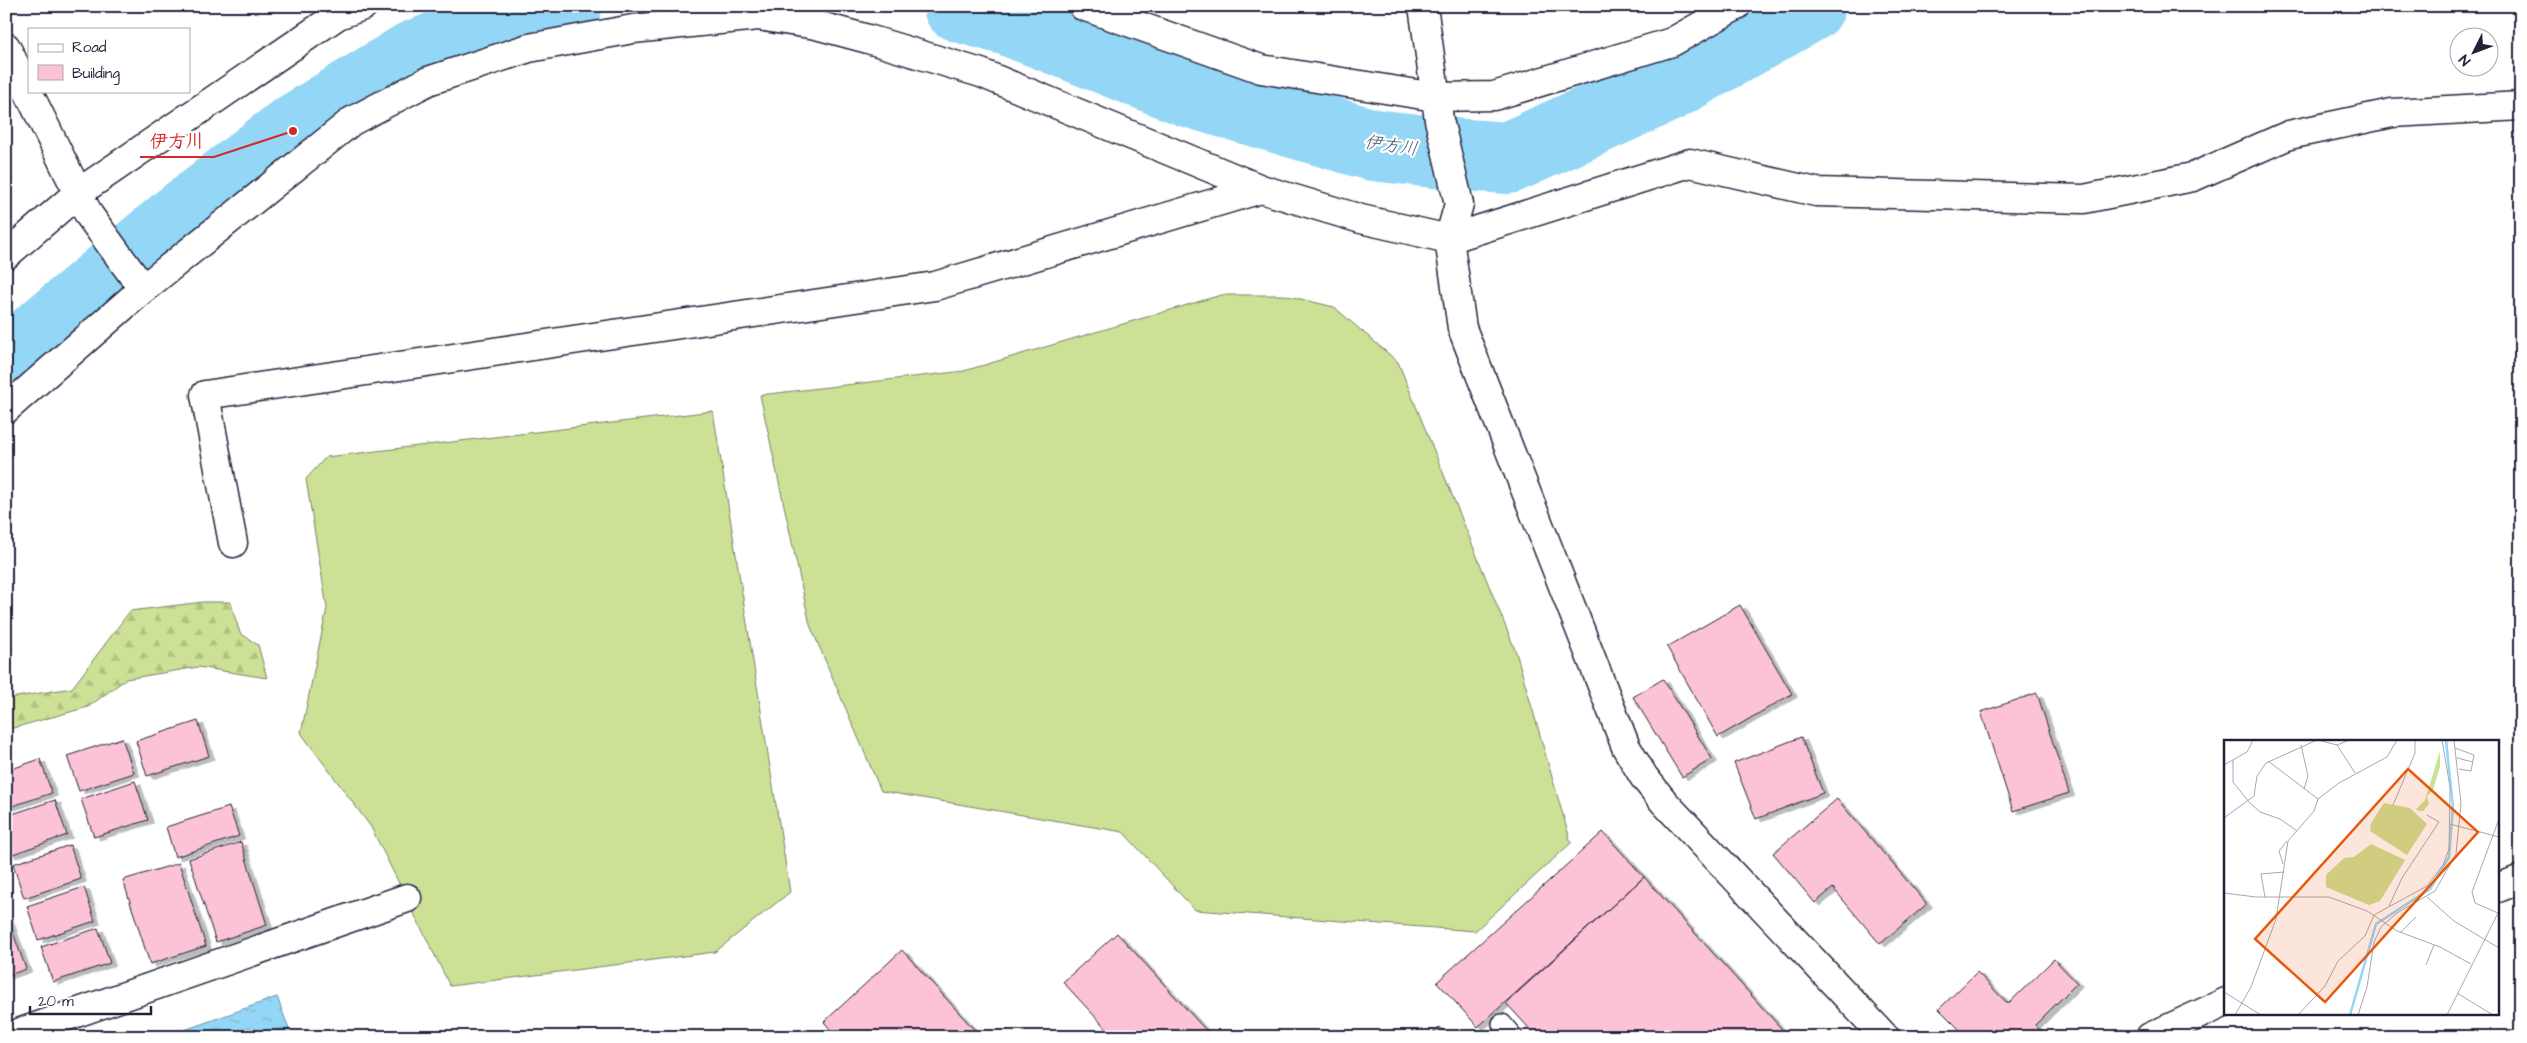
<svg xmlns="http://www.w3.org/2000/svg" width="2527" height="1043" viewBox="0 0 2527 1043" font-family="'Architects Daughter','Klee One',sans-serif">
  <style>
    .forest { fill: url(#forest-firs); stroke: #778268 }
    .pitch { fill: #cce195; stroke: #778268 }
    .water { fill: url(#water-ripples); stroke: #668eab }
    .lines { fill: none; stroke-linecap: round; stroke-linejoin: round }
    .river { stroke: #93d6f5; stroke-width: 72 }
    .building { fill: #fcc3d7; stroke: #22223b; filter: url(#shadow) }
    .service-casing { stroke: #22223b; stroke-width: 22 }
    .minor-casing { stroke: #22223b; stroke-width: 31 }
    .service { stroke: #fff; stroke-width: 19 }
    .minor { stroke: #fff; stroke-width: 28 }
    .labels { text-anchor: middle; stroke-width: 4.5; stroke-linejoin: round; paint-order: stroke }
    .water-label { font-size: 18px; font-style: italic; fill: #445873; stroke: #fff }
    .inset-river { fill: none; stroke: #93d6f5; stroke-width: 2.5 }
    .inset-road { fill: none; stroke: #a7a7b1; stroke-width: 1 }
    .view { fill: #e8590c; fill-opacity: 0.15; stroke: #e8590c; stroke-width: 2.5 }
    .inset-edge { fill: none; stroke: #22223b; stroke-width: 2.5 }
    .leader { fill: none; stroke: #d62828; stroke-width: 2 }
    .callout-dot { fill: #d62828; stroke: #fff; stroke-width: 2 }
    .callout-label { font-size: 18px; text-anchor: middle; font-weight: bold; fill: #d62828; stroke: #fff; stroke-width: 4.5; stroke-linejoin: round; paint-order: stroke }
  </style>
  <defs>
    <pattern id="forest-firs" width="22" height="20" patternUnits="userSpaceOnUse" patternTransform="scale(1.25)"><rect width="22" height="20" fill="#cce195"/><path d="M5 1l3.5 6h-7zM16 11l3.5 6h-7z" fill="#afc181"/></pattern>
    <pattern id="water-ripples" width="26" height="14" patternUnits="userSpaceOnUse" patternTransform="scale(1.25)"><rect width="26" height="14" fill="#93d6f5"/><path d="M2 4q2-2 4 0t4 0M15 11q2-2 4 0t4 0" fill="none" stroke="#7eb7d3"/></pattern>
    <filter id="shadow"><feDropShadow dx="5.5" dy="3" stdDeviation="0" flood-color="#0004"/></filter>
  </defs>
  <rect width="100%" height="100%" fill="#fff"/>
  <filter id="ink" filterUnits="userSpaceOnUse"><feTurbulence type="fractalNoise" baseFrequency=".02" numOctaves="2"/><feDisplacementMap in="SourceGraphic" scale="10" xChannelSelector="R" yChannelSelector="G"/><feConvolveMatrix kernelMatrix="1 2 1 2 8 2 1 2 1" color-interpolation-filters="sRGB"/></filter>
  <g filter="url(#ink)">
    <path class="forest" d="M203,602H230L240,633L258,645L267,678L198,667L126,679L88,707L6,730V695L10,698L72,688L130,611Z"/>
    <path class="pitch" d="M1221,295H1284L1334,307L1398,362L1516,652L1571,843L1475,931L1195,910L1123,832L881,791L810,625L760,395L964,371Z
      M713,411L790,892L715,952L450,986L371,827L301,733L327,608L306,479L326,457Z"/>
    <path class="water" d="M277,997L292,1037H165Z"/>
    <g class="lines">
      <path class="river" d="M959,6L1009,20L1191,92L1373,145L1452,154L1508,158L1665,87L1809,6
        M6,364L184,216L293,131L415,56L522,15L566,6"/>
    </g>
    <path class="building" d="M1740,605L1792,694L1718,737L1667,647Z
      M1663,679L1712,759L1682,777L1633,697Z
      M2037,693L2069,793L2013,811L1981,712Z
      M198,721L209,756L147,776L136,741Z
      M1801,737L1823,793L1756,819L1734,763Z
      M122,738L134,773L79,791L67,756Z
      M40,759L52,793L6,808V771Z
      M135,781L148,820L94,837L81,799Z
      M1837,799L1927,904L1880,944L1833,888L1815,903L1773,853Z
      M55,800L67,835L10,855L6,845V816Z
      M229,807L239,836L175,857L166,827Z
      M1603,832L1644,877L1478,1027L1437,982Z
      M241,842L267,925L216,942L189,859Z
      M70,845L81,879L24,898L13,864Z
      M179,863L206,946L150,964L123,880Z
      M1644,877L1789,1037H1537L1506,1003Z
      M84,887L95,921L38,940L27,906Z
      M6,913L26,969L6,976Z
      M98,928L110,963L53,982L41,947Z
      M1117,933L1212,1037H1114L1063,982Z
      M902,950L981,1037H837L824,1022Z
      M2054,959L2077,983L2035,1025L2047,1037H1967L1939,1009L1977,972L2008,1004Z
      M1440,1027L1449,1037H1430Z"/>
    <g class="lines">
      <g class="service-casing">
        <path id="service" d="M1502,1024L1513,1037"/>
      </g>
      <g class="minor-casing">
        <path id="minor" d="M1083,6L1261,69L1435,97L1494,96L1672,42L1736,6
          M1423,6L1439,120L1459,204L1449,239L1462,328L1626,747L1644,777L1664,802L1885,1037
          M6,47L89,215L143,289
          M6,255L78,193L338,15L363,6
          M6,409L143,289L352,121L428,81L529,48L633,29L758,16L816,25L868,39L981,73L1261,189L1361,219L1449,239L1690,163L1816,192L2084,199L2193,177L2289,135L2392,113L2521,106
          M233,543L205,395L935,286L1261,189
          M2498,888L2521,879
          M7,1037L407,898
          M2150,1037L2226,1002"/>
      </g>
      <use href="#service" class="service"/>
      <use href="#minor" class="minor"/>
    </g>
  </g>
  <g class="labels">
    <g class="water-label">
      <text transform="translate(1391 145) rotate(8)" y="6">伊方川</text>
    </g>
  </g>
  <g transform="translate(2224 740)">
    <rect width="275" height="275" fill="#fff"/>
    <path d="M216,11V27L209,50L203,56L205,64L199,71H195L192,69L201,60Z" fill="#cce195"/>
    <path d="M160,63L186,68L203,84L183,115L146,91L147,83ZM147,104L181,120L156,161L145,165L102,147V135L120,118L130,117Z" fill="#cce195"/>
    <path class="inset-river" d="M126,275L152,184L206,149L225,117L229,67L222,0"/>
    <path class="inset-road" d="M94,0L113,5L126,0M77,5L84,36L80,49M113,5L131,33M231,8L250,15L247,31L235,29M233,18L249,22M9,20V42L25,62L36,72L56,79L73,91M44,21L94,59M0,25L23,12L29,0M169,65L191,13V0M0,78L30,56L33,36L42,23L93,0M226,84L275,97M59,124L55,111L63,101M0,153L32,157H105L143,171L173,191L216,207L247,224M41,157L37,134L60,132M203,157L230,181L275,208M165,166L178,138L215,82L203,75M274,173L251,163L248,152L275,79M176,193L192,177M202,225L210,205M0,252L37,275M233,253L269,275M11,275L27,247L52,179L64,101L90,71L94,59L115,43L163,17L173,0M74,275L101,246L114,221L141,196L150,175L203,146L219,125L225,109L226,47L218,0M134,275L143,247L150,202L157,187L173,173L211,151L232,114L237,63L230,0M223,275L275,171"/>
    <path class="view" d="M184,29L254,92L101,262L31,199Z"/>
    <rect width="275" height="275" class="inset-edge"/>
  </g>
  <path class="leader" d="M293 131L214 157H140"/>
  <circle class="callout-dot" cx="293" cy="131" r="5"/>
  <g class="callout-label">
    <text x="177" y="147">伊方川</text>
  </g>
  <rect width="2527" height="1043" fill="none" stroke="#fff" stroke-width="25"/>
  <rect x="12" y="12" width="2502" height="1018" fill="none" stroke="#22223b" stroke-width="2" filter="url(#ink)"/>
  <rect x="28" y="28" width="162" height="65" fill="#ffffff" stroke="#a7a7b1"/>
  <rect x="38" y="44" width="25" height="8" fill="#ffffff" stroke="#a7a7b1"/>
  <text x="72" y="52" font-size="15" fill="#22223b">Road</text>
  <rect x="38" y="65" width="25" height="15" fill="#fcc3d7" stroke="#a7a7b1"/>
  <text x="72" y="78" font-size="15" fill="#22223b">Building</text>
  <g transform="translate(2474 52) rotate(228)"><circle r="24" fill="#ffffff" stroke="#a7a7b1"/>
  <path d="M0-4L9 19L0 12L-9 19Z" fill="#22223b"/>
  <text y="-8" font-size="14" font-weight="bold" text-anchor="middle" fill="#22223b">N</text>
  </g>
  <path d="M30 1006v8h121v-8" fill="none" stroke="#22223b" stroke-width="2.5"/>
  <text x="38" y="1006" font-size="15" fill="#22223b" stroke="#ffffff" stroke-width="4" paint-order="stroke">20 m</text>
</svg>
